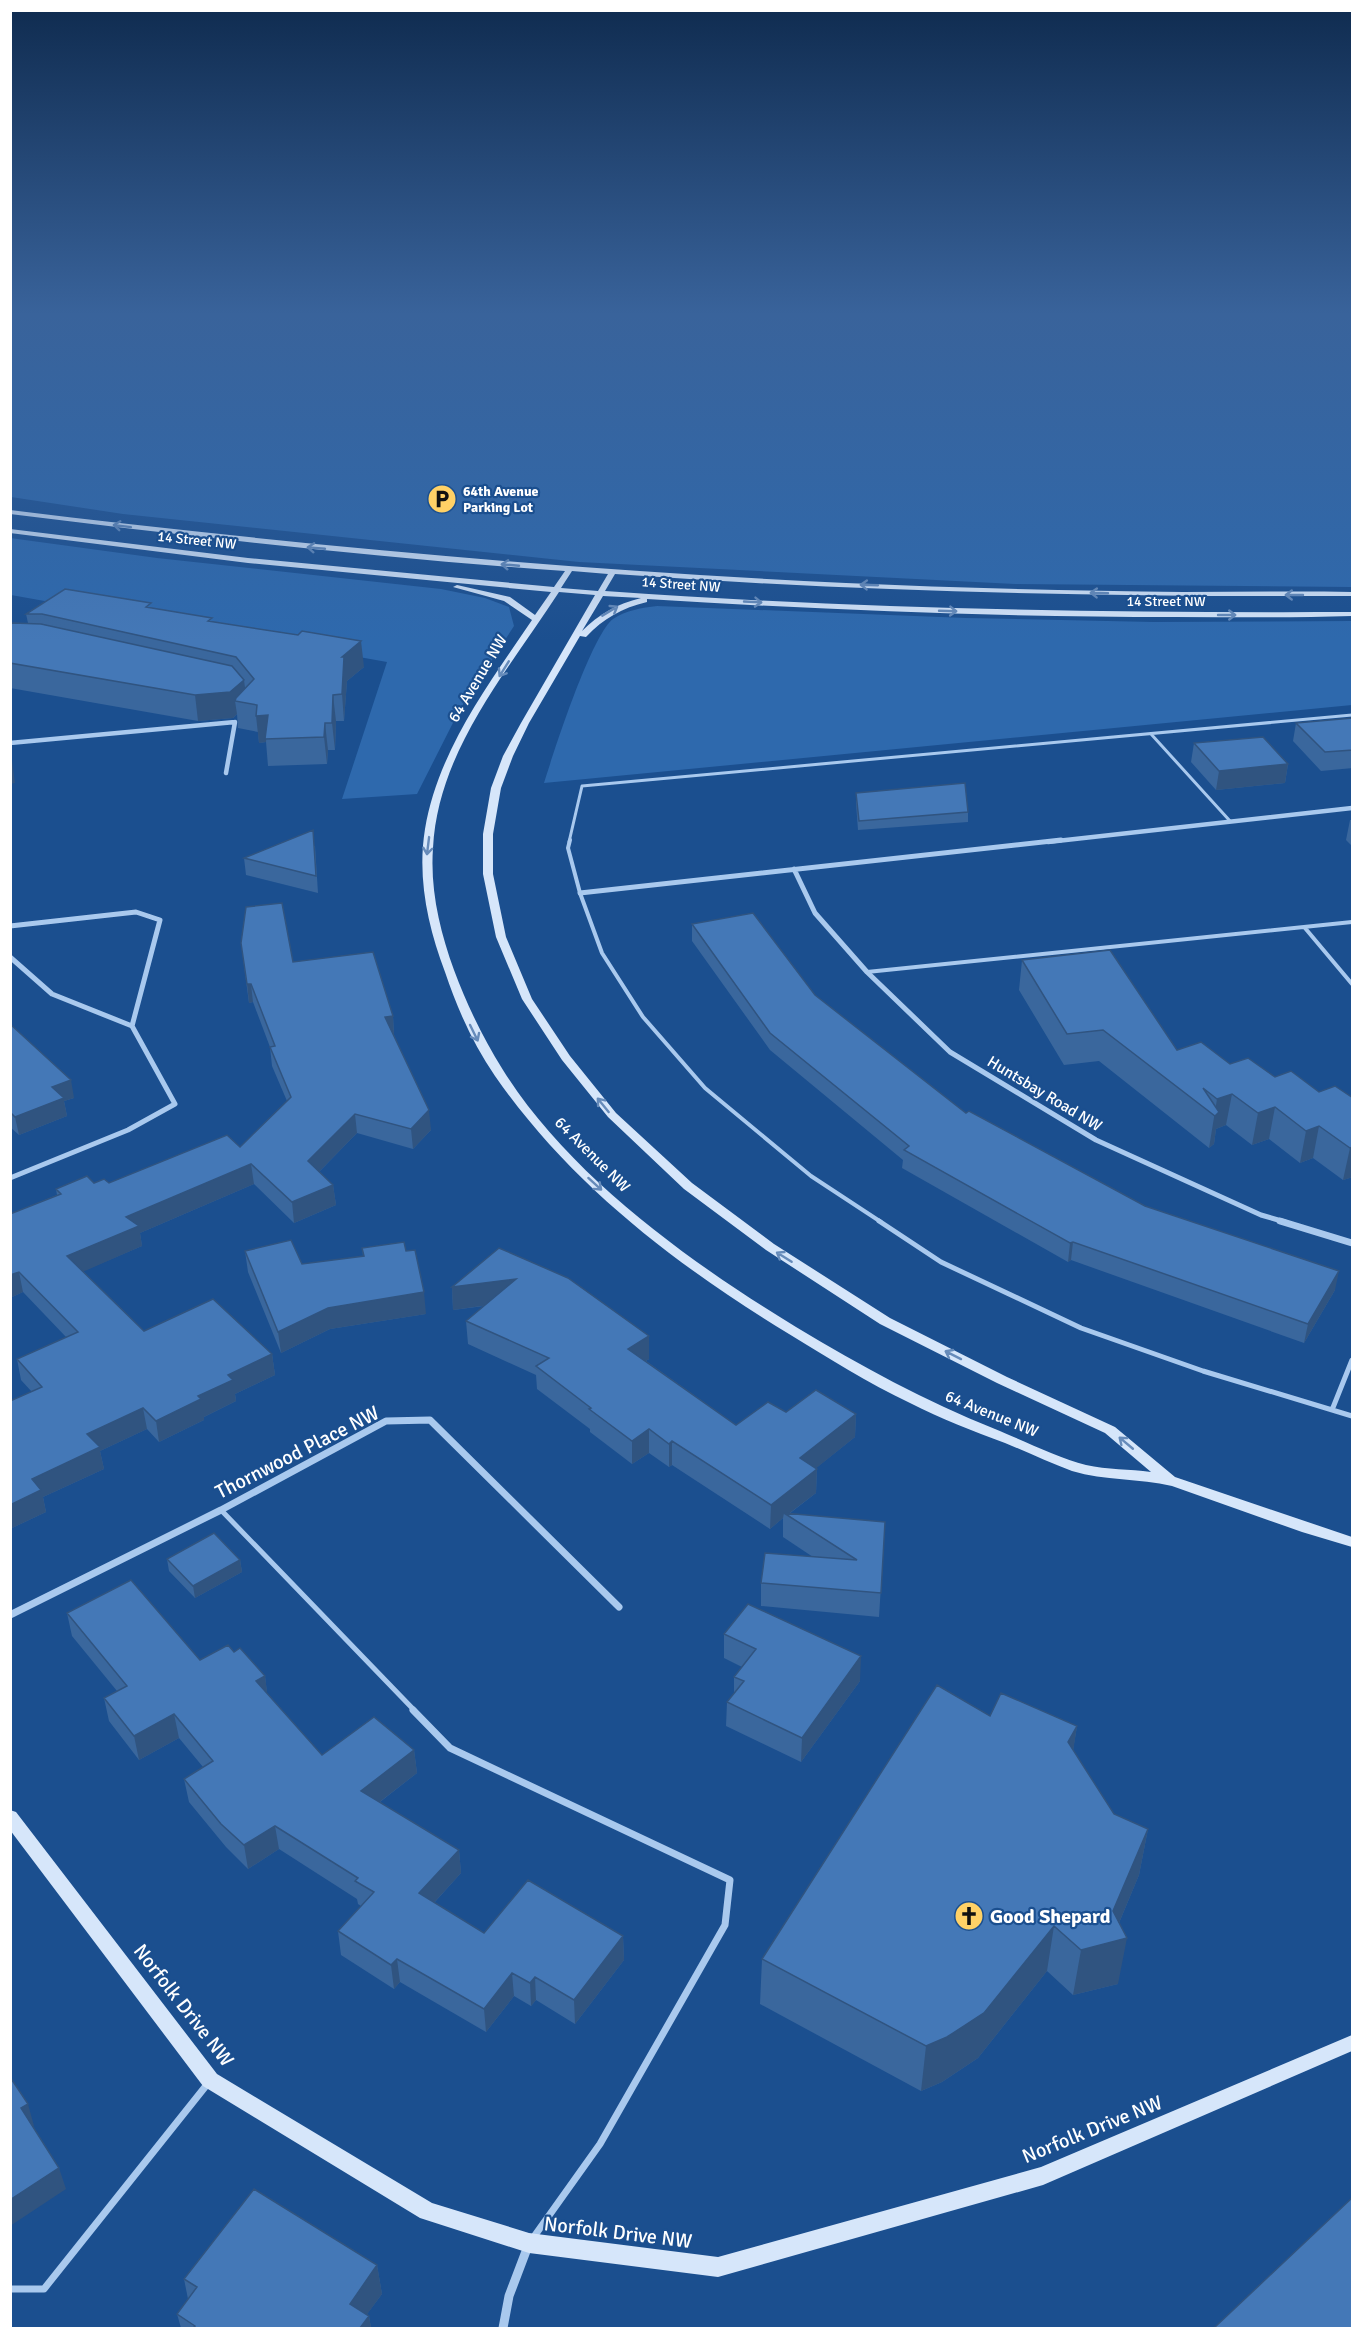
<svg xmlns="http://www.w3.org/2000/svg" width="1363" height="2339" viewBox="0 0 1363 2339" font-family="Signika,sans-serif">
  <style>
    .green { fill: #2e69ad }
    .lines { fill: none; stroke-linecap: round; stroke-linejoin: round }
    .lane-far3 { stroke: #a9c9ee; stroke-width: 3 }
    .lane-far2 { stroke: #a9c9ee; stroke-width: 4 }
    .lane-far1 { stroke: #a9c9ee; stroke-width: 5 }
    .lane { stroke: #a9c9ee; stroke-width: 7 }
    .street-far3 { stroke: #a9c9ee; stroke-width: 4.5 }
    .street-far2 { stroke: #a9c9ee; stroke-width: 5 }
    .street-far1 { stroke: #a9c9ee; stroke-width: 7 }
    .street { stroke: #a9c9ee; stroke-width: 9 }
    .secondary { fill: #d6e6fa; fill-rule: evenodd }
    .wall { fill: #3a679d }
    .shaded-wall { fill: #305480 }
    .building { fill: #4478b7; stroke: #305480; stroke-width: 1.5 }
    .oneway { stroke: #668bba }
    .labels { text-anchor: middle; stroke-width: 4.5; stroke-linejoin: round; paint-order: stroke }
    .far-poi-label { font-size: 14px; font-weight: bold; fill: #fff; stroke: #1b4f8f; text-anchor: start }
    .far-street-label { font-size: 14px; fill: #fff; stroke: #1b4f8f }
    .street-label { font-size: 16px; fill: #fff; stroke: #1b4f8f }
    .near-street-label { font-size: 20px; fill: #fff; stroke: #1b4f8f }
    .near-poi-label { font-size: 20px; font-weight: bold; fill: #fff; stroke: #1b4f8f; text-anchor: start }
  </style>
  <rect width="100%" height="100%" fill="#1b4f8f"/>
  <path class="green" d="M11,313H1352V587L1015,584L579,562L123,514L11,497Z
    M10,538L157,558L441,589L485,598L509,607L514,626L460,709L417,794L342,799L387,662L11,595Z
    M657,606L966,618L1153,622L1352,621V705L544,783C554,751 591,636 613,619C626,610 642,608 657,606Z"/>
  <g class="lines">
    <path class="lane-far3" d="M1151,734L1230,821
      M569,842L582,786L1352,715"/>
    <path class="lane-far2" d="M570,840L568,848L580,893L602,953L643,1017L705,1088L811,1176L881,1222
      M1305,928L1352,984
      M867,972L1352,922"/>
    <path class="lane-far1" d="M879,1221L941,1262L1081,1328L1203,1371L1352,1416
      M1332,1410L1352,1360
      M221,1510L415,1711"/>
    <path class="lane" d="M413,1710L450,1748L730,1880L725,1925L600,2144L533,2238
      M10,2289H44L209,2082"/>
    <path class="street-far3" d="M10,743L235,722
      M226,773L235,722
      M1048,842L1352,808"/>
    <path class="street-far2" d="M794,869L815,913L867,972L950,1052L1096,1140L1261,1215L1285,1222
      M580,893L1061,840
      M10,926L136,912L160,920L132,1026
      M10,957L52,994L132,1026L175,1104L128,1130L10,1178"/>
    <path class="street-far1" d="M1280,1221L1352,1243
      M10,1615L221,1510L386,1421L430,1420L619,1607"/>
    <path class="street" d="M503,2328L509,2296L528,2246"/>
    <path class="secondary" d="M10,510C288,544 566,570 846,583C958,588 1071,591 1183,592C1240,592 1296,591 1352,592V596C1106,597 860,592 615,574L605,591C854,609 1103,613 1352,612V616C1293,618 1234,617 1175,617C999,617 823,610 647,599V602C622,608 604,618 586,637L580,636L529,723L513,756L501,788L493,834V874L506,937L532,999L570,1056L616,1113L692,1183L774,1244L890,1318L1007,1377L1115,1427L1175,1477L1352,1537V1547L1302,1532L1172,1486C1139,1478 1105,1481 1072,1471C1050,1463 1027,1452 1005,1443C973,1431 941,1419 910,1403C868,1383 828,1358 789,1334C676,1265 571,1185 495,1076C473,1044 457,1008 445,972C428,927 417,878 425,829C438,751 488,685 532,620L504,601L453,587L457,585L510,597L535,615L551,592L248,563L10,533V529L248,558L554,587L565,571C379,558 195,537 10,514ZM572,571L608,574L598,591L561,588ZM559,592L595,595L521,723L503,756L491,788L483,834V874L496,937L522,999L562,1060L608,1117L684,1189L766,1250L880,1324L997,1383L1105,1433L1151,1472C1130,1469 1107,1470 1086,1465C1058,1458 1022,1440 995,1429C925,1401 861,1366 796,1327C691,1263 569,1176 503,1070C483,1038 467,1005 454,970C440,931 430,890 433,848C438,750 508,671 559,592ZM603,596L641,598C617,604 599,614 582,631Z
      M10,1810L16,1812L217,2074L432,2203L529,2233L718,2257L1041,2167L1352,2035V2051L1043,2185L718,2277L529,2253L420,2218L203,2086L10,1830Z"/>
  </g>
  <path class="wall" d="M152,608L213,621L364,667L347,681L344,721H336L335,750H328L327,764L268,766L266,742L259,743L258,732L238,728L237,714L233,718L198,721L10,688V624L28,623L26,614Z
    M1353,718V768L1321,771L1293,741L1296,723Z
    M1194,743L1288,764L1285,783L1216,790L1191,762Z
    M856,793L968,812V822L858,830L856,803Z
    M1350,820H1353V847L1346,840Z
    M315,846L318,893L246,875L244,858Z
    M692,924L815,995L966,1113L1145,1206L1335,1290L1304,1343L1071,1260L1068,1262L902,1168L903,1160L770,1050L692,941Z
    M241,943L293,962L393,1016L394,1035L431,1130L413,1149L357,1133L319,1172L333,1185L336,1205L294,1223L254,1184L140,1233L142,1246L83,1271L144,1331L272,1354L275,1375L235,1394L236,1401L204,1417V1420L159,1442L147,1429L100,1451L104,1469L43,1497L46,1512L10,1529L32,1392L21,1380L17,1359L66,1337L23,1292L10,1298V1214L57,1195L56,1189L94,1183H109L240,1147L287,1101L272,1066L270,1047L253,1002L249,1003Z
    M1022,960L1177,1050L1230,1064L1275,1077L1319,1092L1353,1098V1177L1343,1180L1313,1158L1300,1163L1269,1139L1252,1145L1226,1125L1216,1129L1214,1144L1209,1148L1099,1061L1064,1065L1019,990Z
    M10,1024L74,1098L64,1101L67,1116L19,1135L10,1127Z
    M362,1248L426,1314L330,1329L281,1353L248,1272L245,1251L302,1264L363,1256Z
    M452,1287L649,1336V1359L646,1361L736,1425L786,1412L856,1414L855,1437L816,1468L817,1469L816,1493L789,1514L885,1522L879,1617L761,1606V1583L813,1557L783,1537V1518L770,1529L672,1465L669,1467L649,1453L632,1464L590,1432V1429L537,1389L536,1375L468,1344L466,1321L484,1306L453,1310Z
    M167,1559L240,1560L242,1572L195,1598L169,1571Z
    M67,1613L200,1660L234,1652L265,1676L267,1693L322,1755L414,1750L417,1773L380,1802L459,1850L461,1873L434,1903L484,1933L623,1936L624,1960L575,2024L536,2000L531,2006L514,1996L486,2032L400,1982L394,1989L341,1955L338,1931L361,1906L358,1904L357,1899L279,1849L248,1869L226,1847L189,1802L184,1779L203,1767L179,1738L139,1760L109,1721L104,1698L117,1691L72,1636Z
    M724,1634L860,1681L801,1762L726,1726L727,1702L734,1694V1677L742,1667L724,1658Z
    M990,1716L1077,1726L1073,1750L1114,1814L1148,1829L1139,1875L1119,1923L1118,1984L1073,1995L1047,1971L978,2058L942,2082L921,2091L760,2004L762,1959Z
    M377,2265L382,2294L367,2314L369,2316L371,2328H181L177,2314L188,2299L184,2279Z"/>
  <path class="shaded-wall" d="M361,641L364,667L347,681L344,721L342,694V657Z
    M244,680L247,703L235,701L237,714L233,718L198,721L195,695Z
    M333,695L336,721L335,750L332,723Z
    M268,715L266,742L259,743L256,716Z
    M325,723L328,750L327,764L324,737Z
    M10,745L15,783L10,784Z
    M1288,764L1285,783L1216,790L1219,771Z
    M247,984H251L253,1002L249,1003Z
    M393,1016L394,1035L387,1037L385,1017Z
    M71,1080L74,1098L64,1101L67,1116L19,1135L15,1117L52,1087Z
    M1232,1094L1226,1125L1216,1129L1214,1144L1209,1148L1217,1099Z
    M1275,1107L1269,1139L1252,1145L1258,1113Z
    M429,1110L431,1130L413,1149L411,1129Z
    M355,1114L357,1133L310,1181L308,1161Z
    M1319,1126L1313,1158L1300,1163L1306,1131Z
    M1353,1147V1177L1343,1180L1350,1148Z
    M251,1164L254,1184L140,1233L142,1246L71,1277L67,1256L126,1217Z
    M333,1185L336,1205L294,1223L292,1202Z
    M1073,1242L1071,1260L1068,1262L1070,1243Z
    M1339,1271L1335,1290L1304,1343L1308,1324Z
    M19,1272L23,1292L10,1298V1275Z
    M516,1279L517,1301L453,1310L452,1287Z
    M424,1292L426,1314L330,1329L281,1353L278,1332L328,1308Z
    M649,1336V1359L628,1372V1349Z
    M272,1354L275,1375L235,1394L236,1401L204,1417V1420L159,1442L156,1421L228,1375Z
    M143,1408L147,1429L100,1451L104,1469L43,1497L46,1512L10,1529V1505L32,1479L87,1434Z
    M856,1414L855,1437L799,1482L800,1458Z
    M649,1429V1453L632,1464V1441Z
    M672,1441V1465L669,1467V1444Z
    M817,1469L816,1493L787,1515L784,1513L783,1518L770,1529L771,1505Z
    M240,1560L242,1572L195,1598L193,1586Z
    M861,1656L860,1681L801,1762L802,1738Z
    M265,1676L268,1699L256,1681Z
    M174,1714L179,1738L139,1760L134,1736Z
    M1077,1726L1070,1771L1068,1742Z
    M414,1750L417,1773L364,1814L361,1791Z
    M275,1826L279,1849L248,1869L244,1845Z
    M1148,1829L1139,1875L1111,1942L1127,1938L1118,1984L1073,1995L1081,1950L1113,1911Z
    M459,1850L461,1873L421,1917L419,1893Z
    M1054,1926L1047,1971L978,2058L942,2082L921,2091L926,2046Z
    M623,1936L624,1960L575,2024L574,2000Z
    M397,1959L400,1982L394,1989L391,1965Z
    M512,1973L514,1996L486,2032L484,2009Z
    M535,1977L536,2000L531,2006L530,1983Z
    M28,2104L34,2126L28,2130L21,2108Z
    M59,2168L66,2189L10,2226V2200Z
    M377,2265L382,2294L357,2328L350,2304Z
    M369,2316L371,2328H360Z"/>
  <path class="building" d="M65,589L151,603L146,607L212,618L208,621L298,635L302,631L361,641L342,657H344L342,694L333,695L332,723H325L324,737L265,739L268,715L256,716L257,705L235,701L236,698L254,679L236,657L42,614H26Z
    M13,623L41,624L232,666L244,680L230,692L195,695L10,663V624Z
    M1353,718V750L1325,752L1296,723Z
    M1263,737L1288,764L1219,771L1194,743Z
    M965,783L968,812L859,821L856,793Z
    M313,830L316,876L244,858Z
    M282,903L293,962L373,952L393,1016L385,1017L429,1110L411,1129L355,1114L308,1161L333,1185L292,1202L251,1164L126,1217L139,1226L67,1256L144,1331L213,1299L272,1354L228,1375L233,1380L198,1396L201,1399L156,1421L143,1408L87,1434L100,1447L32,1479L41,1490L10,1505V1401L42,1387L17,1359L78,1332L19,1272L10,1275V1214L61,1194L56,1189L87,1176L94,1183L104,1179L109,1183L227,1135L240,1147L291,1097L270,1047L275,1046L251,984H247L241,943L246,907Z
    M753,913L815,995L966,1113L969,1111L1145,1206L1339,1271L1308,1324L1073,1242L1070,1243L904,1150L909,1146L770,1033L692,924Z
    M1110,950L1177,1050L1201,1042L1230,1064L1248,1058L1275,1077L1291,1071L1319,1092L1335,1086L1353,1098V1147L1350,1148L1319,1126L1306,1131L1275,1107L1258,1113L1232,1094L1217,1099L1203,1088L1219,1112L1215,1116L1103,1030L1067,1034L1022,960Z
    M10,1024L71,1080L52,1087L64,1098L15,1117L10,1112Z
    M291,1240L302,1264L364,1256L362,1248L404,1242L406,1251L415,1250L424,1292L328,1308L278,1332L245,1251Z
    M499,1248L568,1278L649,1336L628,1349L736,1425L768,1402L786,1412L816,1390L856,1414L800,1458L817,1469L771,1505L672,1441L669,1444L649,1429L632,1441L589,1409L591,1408L536,1366L549,1358L466,1321L516,1279L452,1287Z
    M784,1513L885,1522L881,1593L761,1583L765,1553L857,1560Z
    M214,1533L240,1560L193,1586L167,1559Z
    M131,1580L200,1660L228,1645L234,1652L240,1648L265,1676L256,1681L322,1755L374,1717L414,1750L361,1791L459,1850L419,1893L484,1933L528,1880L623,1936L574,2000L535,1977L530,1983L512,1973L484,2009L397,1959L391,1965L338,1931L374,1892L355,1881L358,1878L275,1826L244,1845L221,1824L184,1779L213,1761L174,1714L134,1736L104,1698L127,1686L67,1613Z
    M748,1604L861,1656L802,1738L727,1702L744,1681L734,1677L756,1649L724,1634Z
    M937,1685L990,1716L1001,1693L1077,1726L1068,1742L1114,1814L1148,1829L1113,1911L1127,1938L1081,1950L1054,1926L984,2013L947,2037L926,2046L762,1959Z
    M10,2077L28,2104L21,2108L59,2168L10,2200Z
    M254,2189L377,2265L350,2304L369,2316L360,2328H193L195,2326L177,2314L197,2287L184,2279Z
    M1353,2197V2328H1214Z"/>
  <defs><path id="oneway-shaft" d="M-6 0H5M1.5-3L5.5 0L1.5 3" fill="none" stroke-width="1.6" stroke-linecap="round" stroke-linejoin="round" transform="scale(1.5)"/></defs>
  <g class="oneway">
    <use href="#oneway-shaft" transform="translate(122 526) rotate(-173)"/>
    <use href="#oneway-shaft" transform="translate(316 548) rotate(-175)"/>
    <use href="#oneway-shaft" transform="translate(510 565) rotate(-175)"/>
    <use href="#oneway-shaft" transform="translate(869 585) rotate(-178)"/>
    <use href="#oneway-shaft" transform="translate(1099 593) rotate(-178)"/>
    <use href="#oneway-shaft" transform="translate(1294 595) rotate(180)"/>
    <use href="#oneway-shaft" transform="translate(753 602) rotate(3)"/>
    <use href="#oneway-shaft" transform="translate(610 611) rotate(-31)"/>
    <use href="#oneway-shaft" transform="translate(948 611) rotate(2)"/>
    <use href="#oneway-shaft" transform="translate(1227 615)"/>
    <use href="#oneway-shaft" transform="translate(504 669) rotate(122)"/>
    <use href="#oneway-shaft" transform="translate(428 846) rotate(97)"/>
    <use href="#oneway-shaft" transform="translate(474 1033) rotate(64)"/>
    <use href="#oneway-shaft" transform="translate(603 1105) rotate(-129)"/>
    <use href="#oneway-shaft" transform="translate(595 1184) rotate(42)"/>
    <use href="#oneway-shaft" transform="translate(784 1257) rotate(-148)"/>
    <use href="#oneway-shaft" transform="translate(953 1355) rotate(-153)"/>
    <use href="#oneway-shaft" transform="translate(1126 1443) rotate(-140)"/>
  </g>
  <linearGradient id="sky" x2="0" y2="1"><stop stop-color="#0f2b4f"/><stop offset="0.49" stop-color="#39639b"/><stop offset="1" stop-color="#39639b" stop-opacity="0"/></linearGradient>
  <rect width="1363" height="641" fill="url(#sky)"/>
  <defs>
    <g id="parking-disc" transform="scale(1.5)"><circle r="9.5" fill="#ffd166" stroke="#1b4f8f"/><path d="M-3.5-5.5H1a3.5 3.5 0 0 1 0 7H-1V5.5H-3.5ZM-1-3.4V-.6H.8a1.4 1.4 0 0 0 0-2.8Z" fill="#111"/></g>
    <g id="church-disc" transform="scale(1.5)"><circle r="9.5" fill="#ffd166" stroke="#1b4f8f"/><path d="M-1.2-6h2.4v3.5h3.3v2.4h-3.3V6h-2.4V-.1h-3.3v-2.4h3.3Z" fill="#111"/></g>
  </defs>
  <g fill-rule="evenodd">
    <use href="#parking-disc" x="442" y="499"/>
    <use href="#church-disc" x="969" y="1916"/>
  </g>
  <g class="labels">
    <g class="far-poi-label">
      <text x="463" y="496">64th Avenue<tspan x="463" dy="16">Parking Lot</tspan></text>
    </g>
    <g class="far-street-label">
      <text transform="translate(197 540) rotate(6)" y="5">14 Street NW</text>
      <text transform="translate(681 584) rotate(4)" y="5">14 Street NW</text>
      <text x="1166" y="606">14 Street NW</text>
    </g>
    <g class="street-label">
      <text transform="translate(477 678) rotate(-59)" y="6">64 Avenue NW</text>
      <text transform="translate(1045 1093) rotate(31)" y="6">Huntsbay Road NW</text>
      <text transform="translate(593 1154) rotate(45)" y="6">64 Avenue NW</text>
      <text transform="translate(992 1413) rotate(22)" y="6">64 Avenue NW</text>
    </g>
    <g class="near-street-label">
      <text transform="translate(297 1452) rotate(-27)" y="7">Thornwood Place NW</text>
      <text transform="translate(184 2005) rotate(52)" y="7">Norfolk Drive NW</text>
      <text transform="translate(1092 2129) rotate(-22)" y="7">Norfolk Drive NW</text>
      <text transform="translate(618 2232) rotate(7)" y="7">Norfolk Drive NW</text>
    </g>
    <g class="near-poi-label">
      <text x="990" y="1923">Good Shepard</text>
    </g>
  </g>
  <rect width="1363" height="2339" fill="none" stroke="#ffffff" stroke-width="24"/>
</svg>
